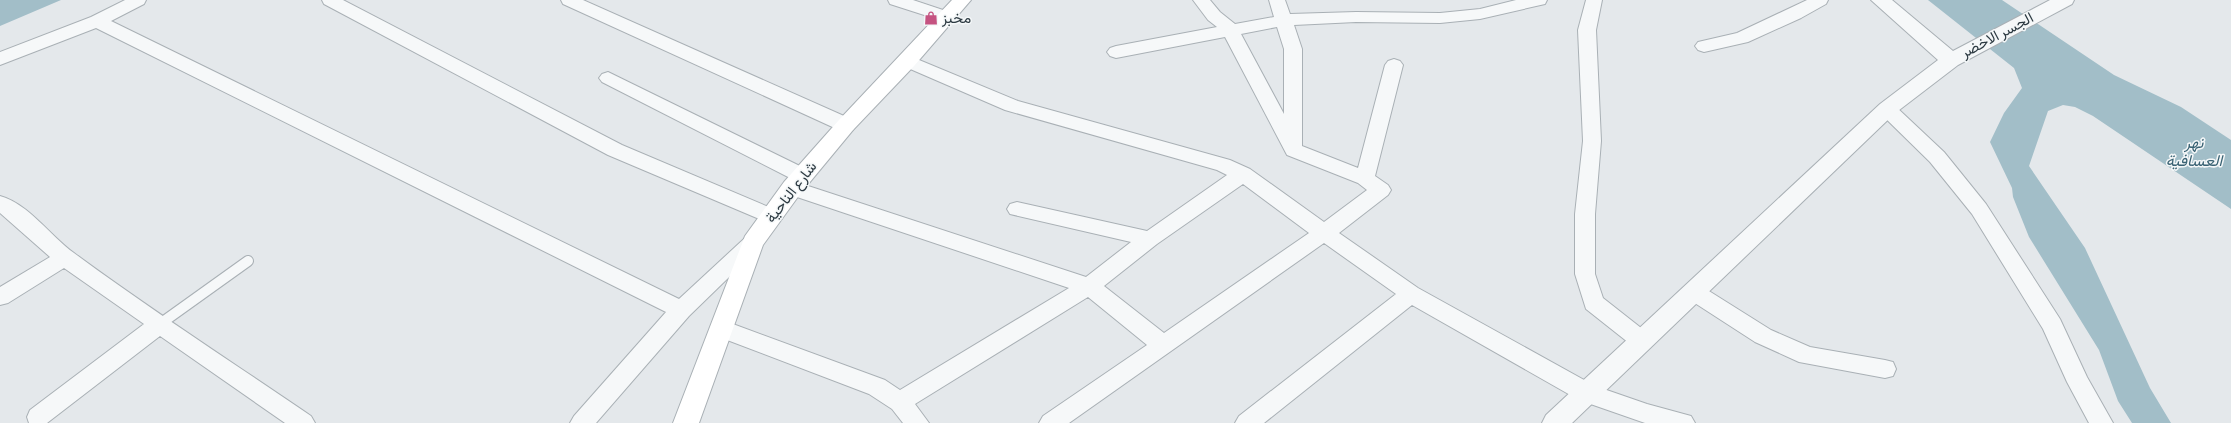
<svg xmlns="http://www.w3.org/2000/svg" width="2231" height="423" viewBox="0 0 2231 423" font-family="'Sofia Sans Condensed',Vazirmatn,sans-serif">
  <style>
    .water { fill: #a2bec8 }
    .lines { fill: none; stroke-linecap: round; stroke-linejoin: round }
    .service-casing { stroke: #a9b0b5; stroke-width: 12 }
    .minor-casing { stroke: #a9b0b5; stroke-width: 2 }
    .tertiary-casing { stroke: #a9b0b5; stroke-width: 2 }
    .secondary-casing { stroke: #a9b0b5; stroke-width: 2 }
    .service { stroke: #f6f8f9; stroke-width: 10 }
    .minor { fill: #f6f8f9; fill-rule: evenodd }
    .tertiary { fill: #f6f8f9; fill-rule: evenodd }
    .secondary { fill: #fff; fill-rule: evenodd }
    .labels { text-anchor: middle; stroke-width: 3; stroke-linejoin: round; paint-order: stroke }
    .poi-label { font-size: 15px; fill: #2d3a42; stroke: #f4f7f8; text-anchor: start }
    .street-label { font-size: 15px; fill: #2d3a42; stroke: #f4f7f8 }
    .water-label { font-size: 16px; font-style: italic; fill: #396273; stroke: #f4f7f8 }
  </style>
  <rect width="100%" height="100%" fill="#e4e8eb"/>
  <path class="water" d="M0,0H61L0,26Z
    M1928,0H2002L2114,75L2181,107L2231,140V209L2093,116L2075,107L2063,105L2048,111L2029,166L2085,248L2150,388L2171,423H2132L2118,401L2099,350L2029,237L2013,197L2012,188L1990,142L2004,113L2022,88L2014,68Z"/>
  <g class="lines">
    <g class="service-casing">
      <path id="service" d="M160,324L248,261"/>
    </g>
    <g class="minor-casing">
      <path id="minor" d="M125,0H146L144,4L111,21L679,299L746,237L753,234L760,237L763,242L760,247L689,316L596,423H570L574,416L666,312L96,28L0,65V52L91,17Z
        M322,0H343L622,145L778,211L781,216L778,221L771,223L764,221L608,155L324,4Z
        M561,0H583L853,120L855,125L853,130L846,132L839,130L563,4Z
        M888,0H913L952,13L955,17L952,21L946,22L890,4Z
        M1193,0H1210L1220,12L1235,24L1274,17L1269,0H1285L1290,14L1356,12L1440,13L1480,9L1516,0H1547L1545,4L1480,19L1440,23L1356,22L1294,25L1302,49V146L1358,168L1385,65L1388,61L1394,59L1400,61L1403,65L1375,176L1388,185L1391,190L1388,195L1339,233L1418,288L1595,386L1647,404L1691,416L1695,423H1645L1579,400L1412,305L1264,423H1235L1239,416L1396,294L1324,243L1069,423H1039L1043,416L1147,345L1088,297L915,404L929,423H903L892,409L869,394L714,335L711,329L714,323L722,320L885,380L900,390L1069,288L785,193L782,188L785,183L792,181L799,183L1086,277L1131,242L1010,214L1007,209L1010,204L1017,202L1147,231L1227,175L1217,170L1005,110L901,65L898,61L901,57L907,55L1018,101L1230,160L1250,169L1324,222L1367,190L1358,183L1287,155L1225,37L1116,58L1110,56L1107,52L1110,48L1116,46L1217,27L1208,20ZM1277,27L1284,49V114L1241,34ZM1243,184L1309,233L1164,333L1104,286L1157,244Z
        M1586,0H1602L1596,30L1601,141L1595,214V274L1603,298L1650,335L1653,341L1650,347L1642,350L1634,347L1586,309L1575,274V214L1583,141L1578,30Z
        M1807,0H1828L1826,4L1801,18L1748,42L1704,52L1698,50L1695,46L1698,42L1737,33Z
        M608,72L810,171L813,176L810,181L803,183L796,181L602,82L599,78L602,74Z
        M1887,103L1894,105L1944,152L1986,204L2060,319L2087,377L2113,423H2089L2067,382L2043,329L1972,214L1930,162L1880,113L1878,109L1880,105Z
        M0,196C29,204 50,236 74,253C151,310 232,362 311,416L315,423H285L160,336L47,423H29L27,417L30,410L144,324L64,268L8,303L0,305V287L50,257L0,213Z
        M1694,284L1701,286L1771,330L1810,347L1885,360L1893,362L1896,369L1893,376L1885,378L1799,362L1755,342L1687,298L1683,292L1687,286Z"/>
    </g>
    <g class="tertiary-casing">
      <path id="tertiary" d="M1871,0H1892L1953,51L2050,0H2074L2072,4L1958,65L1894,114L1572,423H1542L1546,415L1880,104L1938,60Z"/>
    </g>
    <g class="secondary-casing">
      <path id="secondary" d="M952,0H971L914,66L853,130L800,194L763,245L699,423H673L745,236L784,182L839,120Z"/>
    </g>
    <use href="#service" class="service"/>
    <use href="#minor" class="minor"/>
    <use href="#tertiary" class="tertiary"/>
    <use href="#secondary" class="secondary"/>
  </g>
  <defs>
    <g id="shop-bare" transform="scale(1.08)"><path d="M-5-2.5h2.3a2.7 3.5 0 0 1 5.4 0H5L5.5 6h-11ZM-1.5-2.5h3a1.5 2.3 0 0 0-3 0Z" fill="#c55381" stroke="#f4f7f8" stroke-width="2.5" paint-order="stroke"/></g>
  </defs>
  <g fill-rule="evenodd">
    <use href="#shop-bare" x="931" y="18"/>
  </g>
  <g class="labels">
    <g class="poi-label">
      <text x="942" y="23">مخبز</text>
    </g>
    <g class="street-label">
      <text transform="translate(1997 35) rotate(-28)" y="5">الجسر الاخضر</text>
      <text transform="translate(791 192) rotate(-52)" y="5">شارع الناحية</text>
    </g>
    <g class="water-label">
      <text x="2194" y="148">نهر<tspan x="2194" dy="18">العسافية</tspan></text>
    </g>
  </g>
</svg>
